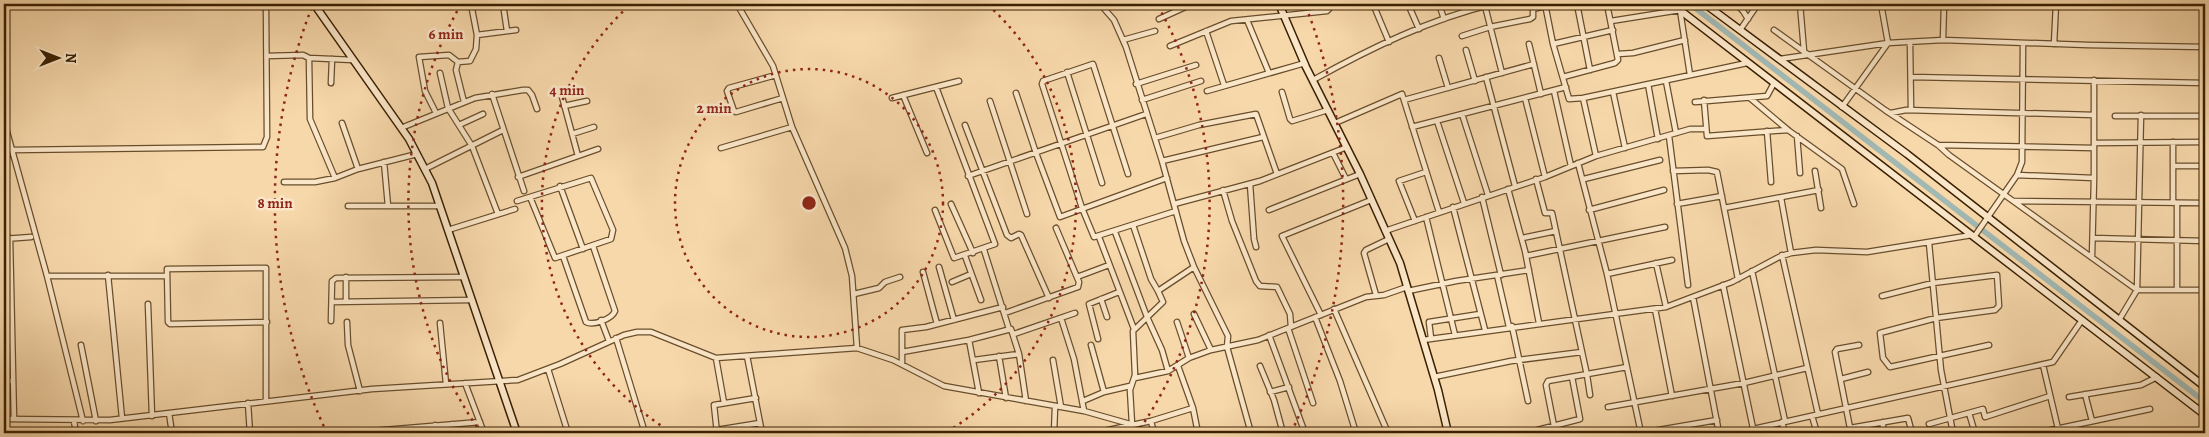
<svg xmlns="http://www.w3.org/2000/svg" width="2209" height="437" viewBox="0 0 2209 437" font-family="Alegreya,serif">
  <style>
    .lines { fill: none; stroke-linecap: round; stroke-linejoin: round }
    .canal { stroke: #a1b8b3; stroke-width: 5.5 }
    .street-casing { stroke: #694e2c; stroke-width: 7 }
    .secondary-casing { stroke: #3a2001; stroke-width: 9 }
    .street { stroke: #fae6c8; stroke-width: 4.5 }
    .secondary { stroke: #fae6c8; stroke-width: 6 }
    .ring { fill: none; stroke: #8f2418; stroke-width: 2.5; stroke-dasharray: 2.5 5 }
    .centre { fill: #8f2418; stroke: #fae6c8; stroke-width: 2.5 }
    .ring-label { font-size: 15px; text-anchor: middle; font-weight: bold; fill: #8f2418; stroke: #fae6c8; stroke-width: 5; stroke-linejoin: round; paint-order: stroke }
  </style>
  <rect width="100%" height="100%" fill="#f7d8ab"/>
  <filter id="stains"><feTurbulence type="fractalNoise" baseFrequency=".004" numOctaves="4"/><feColorMatrix values="0 0 0 0 .2 0 0 0 0 .09 0 0 0 0 .02 0 0 0 .5 -.17"/></filter>
  <radialGradient id="worn" r=".72"><stop offset=".6" stop-color="#630" stop-opacity="0"/><stop offset="1" stop-color="#630" stop-opacity=".3"/></radialGradient>
  <g class="lines">
    <path class="canal" d="M1690,4L2205,402"/>
    <g class="street-casing">
      <path id="street" d="M471,4L477,35L516,30
        M503,4L507,31
        M737,4L773,66L792,127L845,248L852,276L857,348
        M1100,4L1114,20L1126,47L1162,161L1184,241L1194,267L1158,291L1163,302L1133,331L1135,375L1130,390L1132,424
        M1373,4L1389,42
        M1408,4L1419,29
        M1439,4L1444,19
        M1545,4L1553,44L1569,99L1583,98
        M1577,4L1590,70
        M1736,4L1743,11L1748,19
        M1800,4L1804,51
        M1485,6L1502,73
        M1159,19L1192,4
        M1247,20L1269,73
        M1611,21L1680,10L1690,75
        M1740,30L1758,4
        M1774,30L1885,110L1938,145L1949,155L2137,290L2119,320
        M1206,31L1224,85
        M1462,36L1490,27L1530,19L1533,17V9L1554,4
        M1123,40L1155,31
        M1943,40L1944,4
        M1910,42L1911,110
        M1529,44L1541,94
        M1553,44L1613,30
        M2054,44L2056,4
        M1170,46L1231,21L1327,11L1329,9L1327,4
        M1466,50L1475,81
        M1618,54L1633,53L1685,40
        M267,56L303,55L309,58
        M1439,58L1448,88
        M1780,59L1888,43L1943,40L2088,45L2205,47
        M458,62L456,70L464,102
        M1067,72L1102,183
        M440,73L448,108L472,146L498,214
        M776,75L729,88L727,91L734,111L736,112L783,98
        M1486,77L1515,186
        M1563,77L1615,63L1618,60L1607,4
        M1911,77L2205,83
        M1313,80C1369,49 1430,19 1493,4
        M1666,81L1676,133
        M331,83L332,59
        M1136,84L1196,65
        M1648,84L1658,139
        M1207,91L1305,63
        M1554,91L1571,166
        M1282,92L1290,119L1292,121L1328,110
        M1613,92L1625,148
        M561,93L578,156
        M1016,93L1036,153L1060,217L1167,178
        M492,94L524,191
        M903,95L927,153
        M892,98L959,81
        M1525,98L1545,177
        M1750,98L1788,130L1842,169L1854,204
        M1142,100L1201,81
        M1404,100L1534,64
        M1704,100L1707,136L1788,130
        M990,101L1027,214
        M1695,102L1767,96L1774,83
        M564,106L587,101
        M1842,107L1888,43L1881,4
        M436,113L425,91L419,57L449,55L458,62L470,61L476,49L477,35
        M1891,113L1906,110L2094,115
        M1462,114L1488,195
        M2141,115L2137,290H2205
        M2115,116H2205
        M4,121L47,276L83,421
        M1437,121L1464,203
        M342,123L358,169
        M1335,123L1402,94L1439,212
        M459,125L483,114
        M965,125L1007,235L1011,238L1019,234L1021,235L1049,298
        M1412,127L1566,87
        M401,128L475,98L523,90H528L532,95L537,109
        M1767,131L1771,182
        M572,134L594,127
        M1669,136L1688,285
        M1797,136L1800,173
        M1155,138L1199,125L1256,114L1277,174
        M2094,143L2205,142
        M1938,145L2094,148
        M721,148L792,127
        M12,150L263,147L267,137L266,4
        M1333,153L1346,179
        M4,155H8
        M1596,156L1583,98L1747,63
        M1162,161L1263,137
        M384,162L388,206
        M1578,163L1607,274L1641,433
        M2173,166H2205
        M425,169L503,130
        M1673,171L1708,170L1717,172L1738,279
        M1815,171L1821,208
        M1128,174L1093,64L1043,81L1042,84L1082,208L1094,237L1176,211
        M2017,175L2094,178V80
        M968,176L1146,114
        M518,177L598,149
        M335,178L310,119L309,58L353,60
        M1536,179L1545,213H1552L1587,375L1590,395
        M1584,179L1660,160
        M284,182H315L335,178L358,169L417,154
        M1250,184L1254,239L1256,247
        M560,186L583,249
        M1508,189L1525,251L1539,323
        M1223,190L1232,221L1256,281L1260,286L1277,287L1290,314L1291,327
        M1482,197L1501,275
        M1781,198L1791,253
        M517,201L591,178L613,230L611,239L555,258L530,197
        M2014,201L2205,203
        M2173,203V142
        M951,204L973,253
        M1174,204L1260,181L1347,147
        M1677,204L1722,196
        M348,206H440
        M1453,207L1485,330
        M1724,208L1819,190
        M935,210L954,258L995,244L936,87
        M1269,210L1360,174
        M1589,210L1664,190
        M1426,217L1455,335
        M1415,221L1399,181L1426,172
        M1133,225L1151,279L1158,291
        M448,230L515,209
        M1385,231L1545,177L1596,156L1690,129H1706
        M1115,232L1147,317L1162,350L1168,371
        M1099,237L1134,329
        M1974,237L2017,175L2022,162L2023,43
        M10,238L14,419
        M1522,238L1556,231
        M2093,238L2205,241
        M4,239L31,237
        M1929,243L1941,370L1953,433
        M984,250L1009,329
        M1782,255L1818,414
        M563,256L586,322C593,326 612,319 615,311L593,246
        M965,256L981,300
        M1526,256L1665,227
        M2092,257L2094,178
        M1656,263L1666,307
        M939,267L954,320
        M1194,267L1228,336L1227,347L1251,433
        M1752,271L1785,421
        M923,272L937,324
        M1607,274L1672,260
        M108,275L122,418
        M1497,275L1509,327
        M47,276H167
        M1077,277L1109,265
        M952,282L971,274
        M1723,285L1754,433
        M2177,290V203
        M1408,291L1456,281L1529,270
        M854,294L879,288L885,282L900,277
        M1376,295L1364,253L1366,250L1389,239
        M1882,296L1933,283L1997,275L1999,306L1995,310L1936,318L1880,333L1883,358L1890,367L1989,345
        M1693,297L1719,433
        M1101,299L1107,317
        M332,302L472,300
        M346,302V277
        M148,304L152,416
        M1334,309L1388,433
        M1655,309L1672,396
        M1005,313L1078,287L1079,282L1056,228
        M1194,314L1211,350
        M1321,315L1282,236L1371,200
        M1315,317L1340,381L1356,433
        M1061,318L1074,359L1084,411
        M601,320L609,341
        M331,321L332,281L336,278L464,277
        M347,322L348,345L360,391
        M1177,322L1189,358
        M440,323L446,384
        M1512,326L1528,401
        M1288,328L1313,403
        M1014,334L1075,313
        M1269,335L1305,433
        M616,338L645,433
        M1431,338L1429,322L1480,314
        M1098,339L1089,304L1119,292
        M969,340L979,393
        M1423,340L1666,307L1732,282L1779,257L1791,253L1816,250L1867,252L1972,235
        M81,345L96,421
        M1091,345L1104,392
        M902,352L969,340L1011,329L1019,354L1026,401
        M747,356L762,433
        M999,356L1006,398
        M716,358L724,403
        M974,360L1019,354
        M1053,360L1061,407
        M902,364V330L926,327L1003,307
        M2043,365L2059,433
        M1178,366L1193,408L1198,433
        M1260,366L1274,400L1283,433
        M548,369L568,433
        M1434,377L1511,361L1582,352
        M1135,378L1168,371L1189,358L1211,350L1258,340L1366,297L1384,295L1407,287
        M1841,379L1868,372
        M4,381H13
        M465,383L484,433
        M1270,392L1289,387
        M2085,394L2092,421
        M2069,397L2141,385L2157,377
        M266,401V268L167,269L168,322L170,324L267,322
        M1083,401L1104,392L1130,386
        M248,403L250,433
        M1608,407L1744,383L1807,368
        M169,413L172,433
        M1969,413L1975,433
        M1812,416L1817,433
        M4,419L110,420L372,389L518,380L560,364L624,335L637,332H651L716,358L857,348L893,360L944,386L1084,411L1130,424
        M74,421L76,433
        M1151,421L1154,433
        M1782,422L1785,433
        M1883,422V433
        M452,424L455,433
        M1929,424L1983,409L1985,417L2050,396
        M435,425L438,433
        M1554,426L1546,385L1548,381L1627,367
        M1850,428L1908,418L1912,433
        M1753,429L2053,362L2082,320
        M704,432L760,423
        M347,433L480,422
        M717,433L714,405L756,398
        M1054,433L1055,407
        M1094,433L1151,421L1193,408
        M1526,433L1580,419L1572,377
        M1641,433L1717,420
        M1851,433L1835,352L1837,349L1859,345
        M2037,433L2150,409
        M2197,433L2205,431"/>
    </g>
    <g class="secondary-casing">
      <path id="secondary" d="M314,4L409,139L432,183L517,433
        M1279,4L1306,67L1360,174L1400,263L1438,390L1448,433
        M1672,4L2205,415
        M1705,4L1907,154L2205,387"/>
    </g>
    <use href="#street" class="street"/>
    <use href="#secondary" class="secondary"/>
  </g>
  <g class="ring">
    <circle cx="809" cy="203" r="134"/>
    <path d="M673 433A267 267 0 0 1 630 5M988 5A267 267 0 0 1 945 433"/>
    <path d="M481 433A401 401 0 0 1 460 6M1158 6A401 401 0 0 1 1137 433"/>
    <path d="M327 433A534 534 0 0 1 312 7M1306 7A534 534 0 0 1 1291 433"/>
  </g>
  <circle cx="809" cy="203" r="8" class="centre"/>
  <g class="ring-label">
    <text x="446" y="39">6 min</text>
    <text x="567" y="95">4 min</text>
    <text x="714" y="113">2 min</text>
    <text x="275" y="208">8 min</text>
  </g>
  <rect width="2209" height="437" fill="none" stroke="#f7d8ab" stroke-width="20"/>
  <rect x="5" y="5" width="2199" height="427" fill="none" stroke="#3a2001" stroke-width="2.5"/>
  <rect x="10" y="10" width="2189" height="417" fill="none" stroke="#3a2001"/>
  <g transform="translate(58 58) rotate(90)" stroke="#fae6c8" stroke-width="4" paint-order="stroke">
  <path d="M0-4L9 19L0 12L-9 19Z" fill="#3a2001"/>
  <text y="-8" font-size="14" font-weight="bold" text-anchor="middle" fill="#3a2001">N</text>
  </g>
  <rect width="100%" height="100%" filter="url(#stains)"/>
  <rect width="100%" height="100%" fill="url(#worn)"/>
</svg>
